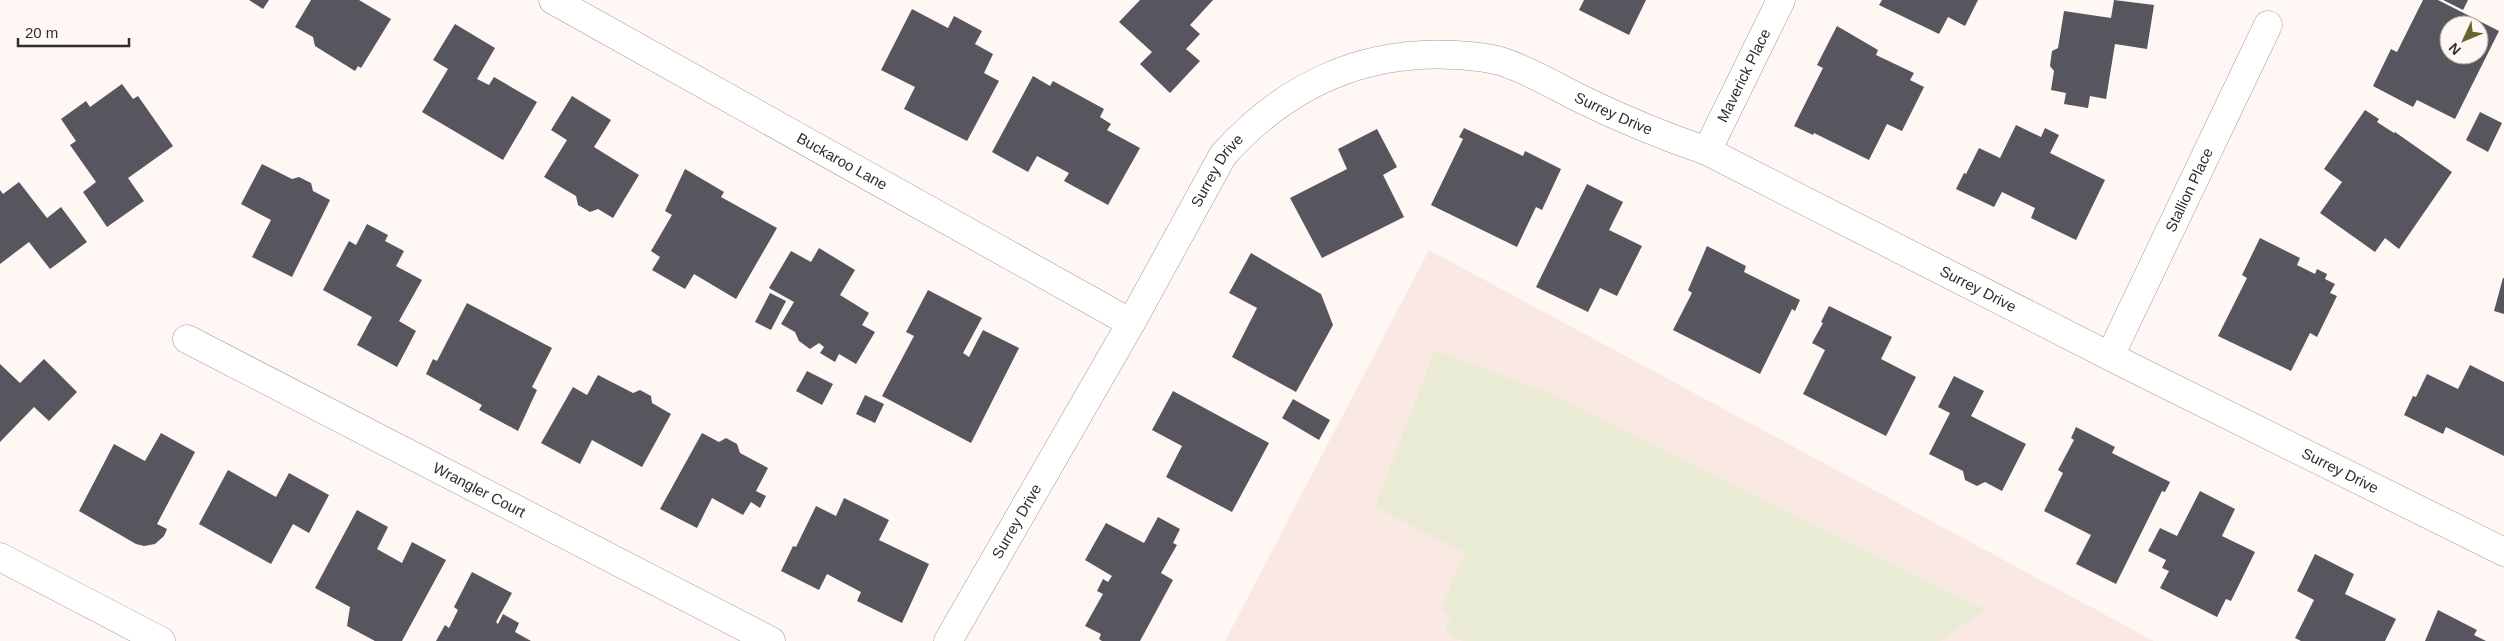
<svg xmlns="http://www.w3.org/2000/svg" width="2504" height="641" viewBox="0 0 2504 641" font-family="Helvetica,sans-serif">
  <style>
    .built { fill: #fae9e3 }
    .green { fill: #e9ebd5 }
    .building { fill: #57555e; fill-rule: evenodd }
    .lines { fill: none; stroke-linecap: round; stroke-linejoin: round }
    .street-casing { stroke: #a49995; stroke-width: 29 }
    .street { stroke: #fff; stroke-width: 28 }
    .labels { text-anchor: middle; stroke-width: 5; stroke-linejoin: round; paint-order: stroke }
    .street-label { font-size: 15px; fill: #312c2b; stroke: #fef7f4 }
  </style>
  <rect width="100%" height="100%" fill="#fef7f4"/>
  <path class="built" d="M1429,250L2154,641H1225Z"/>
  <path class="green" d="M1435,350L1547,392L1986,610L1940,641H1463L1445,630L1451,615L1441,609L1465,553L1375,507Z"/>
  <path class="building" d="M249,0H269L263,9Z
    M311,0H359L391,19L361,68L358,66L355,71L315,46L313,37L295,27Z
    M1140,0H1213L1190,25L1200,34L1186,49L1200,61L1170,93L1140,64L1152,52L1119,22Z
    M1584,0H1646L1629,35L1579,10Z
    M1882,0H1978L1965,26L1948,17L1939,34L1879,5Z
    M2114,0L2154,5L2147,49L2115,44L2106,99L2090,96L2088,108L2064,104L2066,93L2051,90L2054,71L2050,66L2052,51L2058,48L2064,11L2111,18Z
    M2423,0H2438L2499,31L2455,119L2417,100L2413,107L2373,86L2391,49L2397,52ZM2449,25H2479V55H2449Z
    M2443,0H2468L2463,10Z
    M912,9L948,28L954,16L982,31L975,44L993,54L984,73L999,81L967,141L904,109L915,87L881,70Z
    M455,24L495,48L477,79L489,85L494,77L537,102L503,160L422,112L448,69L433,60Z
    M1837,26L1878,50L1876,55L1914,73L1910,80L1924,87L1902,131L1887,124L1869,160L1814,133L1813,135L1794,126L1823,68L1817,65Z
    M1033,76L1050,86L1053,81L1104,109L1100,117L1111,124L1107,130L1140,148L1108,205L1064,181L1069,173L1037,156L1028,172L992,152Z
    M122,84L133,99L138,96L173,146L128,178L144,201L107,227L83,192L96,182L70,145L76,141L61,119L86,101L90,107Z
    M572,96L611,120L594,147L639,175L613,218L598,209L590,212L578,205L576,196L544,177L567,140L551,130Z
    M2365,110L2379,119L2377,122L2394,133L2395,132L2452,172L2399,249L2385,238L2375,252L2320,213L2342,182L2324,169Z
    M2480,112L2502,123L2488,152L2466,140Z
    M2016,125L2041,137L2045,128L2059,135L2050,153L2105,180L2076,240L2031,218L2035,208L2002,192L1994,207L1956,189L1964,173L1966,174L1979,148L2000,158Z
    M1464,128L1523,156L1525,151L1561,169L1542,210L1536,207L1517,247L1431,205L1463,139L1459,137Z
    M1377,129L1397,167L1383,175L1404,217L1322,258L1290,198L1347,169L1338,149Z
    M262,164L292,179L299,177L311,183L313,191L330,200L292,277L252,257L271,220L241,204Z
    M685,169L724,192L721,197L777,228L736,299L694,274L685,289L652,270L660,257L651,251L672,215L665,211Z
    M19,182L47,218L61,207L87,242L50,269L29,242L0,264V190L3,194Z
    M1587,184L1623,202L1609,230L1642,246L1617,296L1600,288L1588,312L1536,287Z
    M367,224L388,235L385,241L404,251L396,266L422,280L399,321L416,331L397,367L357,345L372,317L323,290L349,241L356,245Z
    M2260,238L2300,258L2297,265L2315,274L2317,269L2327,274L2325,279L2335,284L2330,293L2337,296L2317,337L2310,333L2291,371L2218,336L2247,278L2242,275Z
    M1707,246L1746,266L1744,272L1800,300L1795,311L1792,309L1760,374L1673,330L1692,293L1688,290Z
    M819,248L855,270L840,295L869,313L862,325L875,332L856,364L839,354L835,362L820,353L824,347L819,343L810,349L799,341L795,332L781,324L794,302L769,288L791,251L811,262Z
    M1251,253L1321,294L1333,325L1296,392L1232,357L1257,308L1229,293Z
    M2503,278H2504V314L2494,311Z
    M928,290L982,318L963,353L969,357L983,330L1019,348L971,443L882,396L914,336L906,332Z
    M770,293L786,301L771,330L755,322Z
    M467,303L552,348L532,387L537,390L518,431L479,410L482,405L426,374L433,359L437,361Z
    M1829,306L1892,337L1881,359L1916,377L1886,436L1803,394L1825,350L1812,343L1823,323L1821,322Z
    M44,359L77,392L49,421L34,407L0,442V364L20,383Z
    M2470,365L2504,382V456L2446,427L2443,434L2404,415L2413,396L2416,397L2427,374L2458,389Z
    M807,371L833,384L822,405L796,391Z
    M598,375L633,393L640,390L651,396L652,403L671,414L642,467L592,440L580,464L541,443L573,387L587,395Z
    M1954,376L1984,391L1971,416L2026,444L2002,491L1985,482L1977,486L1965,480L1963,471L1929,454L1950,413L1938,407Z
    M1173,391L1269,443L1232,512L1166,477L1182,446L1152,430Z
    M865,395L884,404L875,423L856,414Z
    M1293,399L1330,420L1319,440L1282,418Z
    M2076,427L2115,447L2112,453L2170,482L2165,492L2162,491L2116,584L2076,564L2091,535L2044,511L2063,473L2058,470L2074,440L2071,438Z
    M161,433L195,452L157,524L167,529L164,536L155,544L144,546L136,544L79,511L114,444L145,461Z
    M702,433L719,442L726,438L737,444L740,453L768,468L756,491L766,496L760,508L751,502L743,515L712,498L697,528L660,509Z
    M228,470L276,497L289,473L329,495L309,533L293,524L271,564L199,524Z
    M2200,491L2235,509L2222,536L2255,552L2231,601L2226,599L2217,617L2160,588L2169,571L2162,568L2166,560L2148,551L2160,528L2177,536Z
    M844,498L889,520L879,540L929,564L902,623L857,601L861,592L827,574L819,590L781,571L793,546L796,547L816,506L836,516Z
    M357,510L388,527L377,549L402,563L412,542L446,560L402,641H375L347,626L350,607L315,588Z
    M1158,517L1180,529L1173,543L1177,545L1161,573L1173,580L1140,641H1102L1099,639L1101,634L1085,626L1103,594L1097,591L1103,579L1108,582L1112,576L1085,560L1106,523L1144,543Z
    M2315,554L2354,574L2345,594L2396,619L2385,641H2301L2295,638L2314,600L2297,591Z
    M472,572L512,593L496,622L498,624L503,614L519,623L515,632L531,641H436L445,625L449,628L458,610L454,607Z
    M2438,610L2477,630L2474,635L2486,641H2425Z"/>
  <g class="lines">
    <g class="street-casing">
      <g id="street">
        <path id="s1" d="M553,0L1131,323"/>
        <path id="s2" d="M1707,151L1781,0"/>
        <path id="s3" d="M187,339L771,641"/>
        <path id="s4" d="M2110,356L2268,25"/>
        <path d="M0,557L161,641"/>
        <path id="s5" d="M948,641L1131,323L1223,155C1284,87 1361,50 1454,55C1471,56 1490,57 1506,63C1532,72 1557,87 1581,99C1622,119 1663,136 1707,151L2129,366L2504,552"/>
      </g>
    </g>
    <use href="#street" class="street"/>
  </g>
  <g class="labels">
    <g class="street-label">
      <text dy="5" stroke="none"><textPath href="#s2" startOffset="84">Maverick Place</textPath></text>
      <text dy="5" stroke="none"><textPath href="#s5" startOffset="991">Surrey Drive</textPath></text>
      <text dy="5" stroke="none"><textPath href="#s1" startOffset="331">Buckaroo Lane</textPath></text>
      <text dy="5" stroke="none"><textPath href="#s5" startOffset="542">Surrey Drive</textPath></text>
      <text dy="5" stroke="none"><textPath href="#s4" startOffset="184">Stallion Place</textPath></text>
      <text dy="5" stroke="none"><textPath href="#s5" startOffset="1396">Surrey Drive</textPath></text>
      <text dy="5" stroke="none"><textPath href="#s5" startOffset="1801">Surrey Drive</textPath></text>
      <text dy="5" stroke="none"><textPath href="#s3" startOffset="329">Wrangler Court</textPath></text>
      <text dy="5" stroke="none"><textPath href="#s5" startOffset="138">Surrey Drive</textPath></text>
    </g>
  </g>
  <g transform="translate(2464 40) rotate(226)"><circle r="24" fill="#fef7f4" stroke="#aca6a4"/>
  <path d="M0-4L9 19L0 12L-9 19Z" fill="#686531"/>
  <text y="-8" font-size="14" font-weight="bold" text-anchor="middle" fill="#312c2b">N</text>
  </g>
  <path d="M18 38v8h111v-8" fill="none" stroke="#312c2b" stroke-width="2.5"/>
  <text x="25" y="38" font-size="15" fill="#312c2b" stroke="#fef7f4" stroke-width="4" paint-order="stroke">20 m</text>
</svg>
